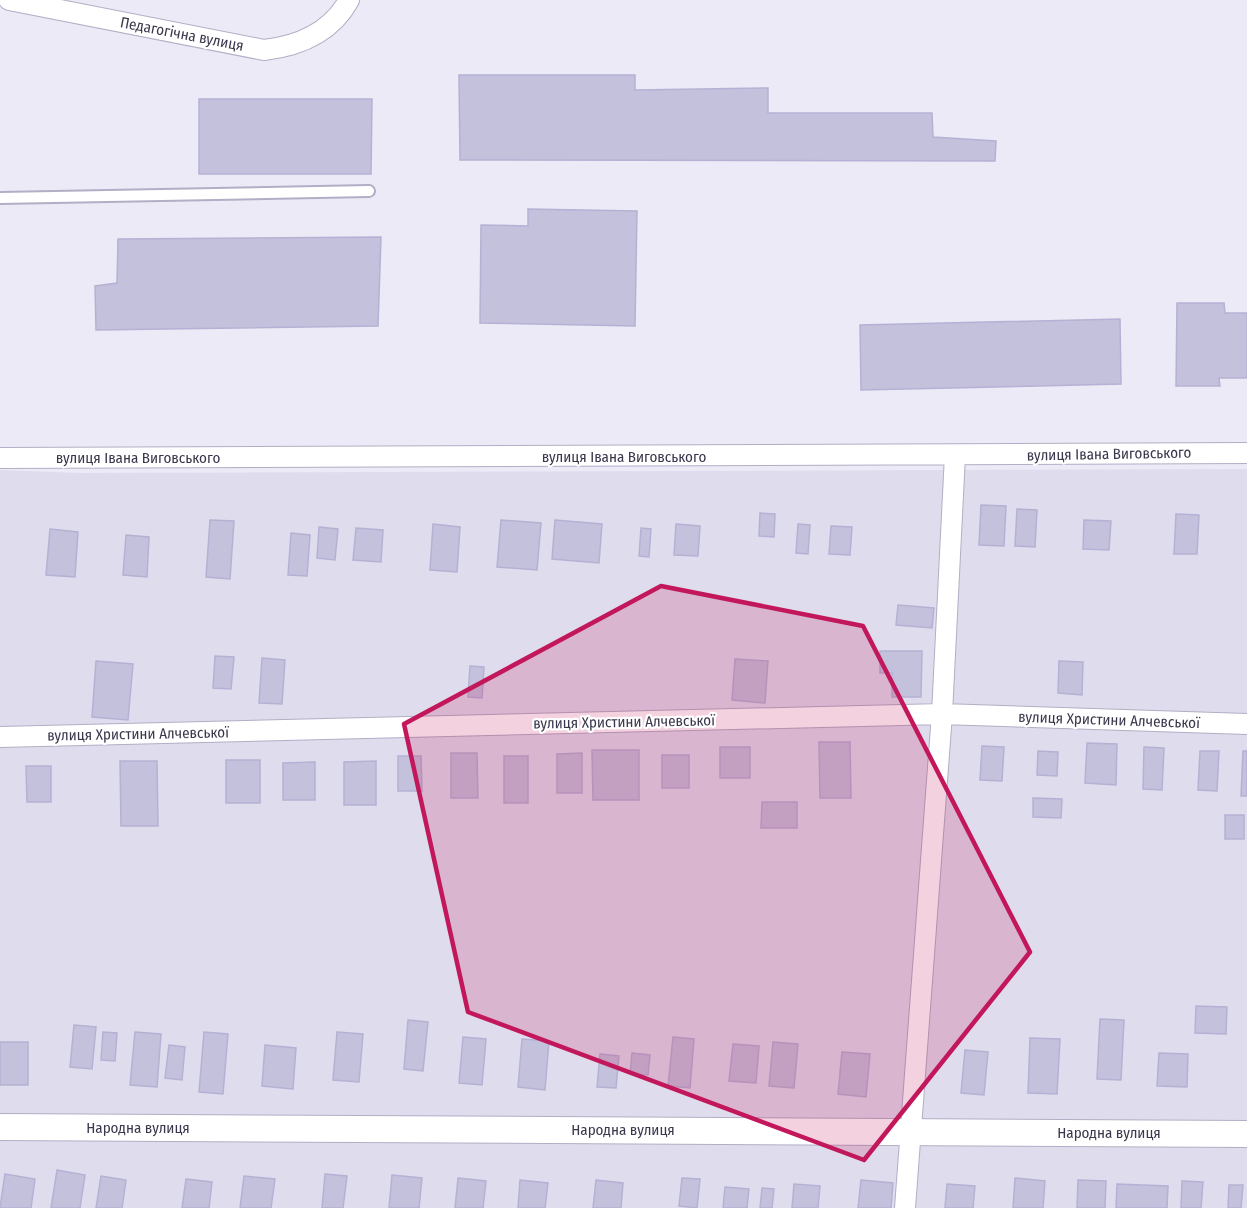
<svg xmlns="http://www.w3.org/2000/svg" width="1247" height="1208" viewBox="0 0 1247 1208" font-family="'Fira Sans Condensed',sans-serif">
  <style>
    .residential { fill: #dfdcee }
    .building { fill: #c4c1dc; stroke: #b5b1d4; stroke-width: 1.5 }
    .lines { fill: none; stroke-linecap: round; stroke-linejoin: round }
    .service-casing { stroke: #b2aec5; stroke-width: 14 }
    .minor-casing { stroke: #b2aec5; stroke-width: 22 }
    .tertiary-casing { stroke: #b2aec5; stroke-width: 28 }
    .service { stroke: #fff; stroke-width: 10 }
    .minor { stroke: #fff; stroke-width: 20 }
    .tertiary { stroke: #fff; stroke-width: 26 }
    .marked { fill: #c2185b; fill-opacity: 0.2; stroke: #c2185b; stroke-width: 4.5; stroke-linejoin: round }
    .labels { text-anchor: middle; stroke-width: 4.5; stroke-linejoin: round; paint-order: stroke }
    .street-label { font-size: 15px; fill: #39374b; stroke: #fff }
  </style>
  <rect width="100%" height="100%" fill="#eceaf6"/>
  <path class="residential" d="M1247,469V1208H0V470L80,473Z"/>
  <path class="building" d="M459,75H635V90L768,88V113H932L933,137L996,141L995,161L460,160Z
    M199,99H372L371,174H199Z
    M528,209L637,211L635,326L480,323L481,225L528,226Z
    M381,237L378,326L96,330L95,286L117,283L118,239Z
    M1177,303H1224L1225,313H1247V378H1219L1220,386H1176Z
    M1120,319L1121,384L861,390L860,325Z
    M981,505L1006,506L1004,546L979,545Z
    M1017,509L1037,510L1035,547L1015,546Z
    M760,513L775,514L774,537L759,536Z
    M1176,514L1199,515L1197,554H1174Z
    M210,520L234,521L230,579L206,577Z
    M501,520L541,523L537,570L497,567Z
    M555,520L602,524L599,563L552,559Z
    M1084,520L1111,521L1109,550L1083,549Z
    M433,524L460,527L457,572L430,570Z
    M676,524L700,526L698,556L674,555Z
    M798,524L810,525L808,554L796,553Z
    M831,526L852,527L850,555L829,554Z
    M319,527L338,529L335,560L317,558Z
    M356,528L383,530L381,562L353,560Z
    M641,528L651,529L649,557L639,556Z
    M50,529L78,532L75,577L46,575Z
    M291,533L310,535L307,576L288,575Z
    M126,535L149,537L147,577L123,575Z
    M898,605L934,608L932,628L896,625Z
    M880,651H922L921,697H892V673H880Z
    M215,656L234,657L231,689L213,688Z
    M262,658L285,660L282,704L259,703Z
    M735,659L768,661L765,703L732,700Z
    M96,661L133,664L128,720L92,717Z
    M1059,661L1083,662L1082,695L1058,693Z
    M470,666L484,667L482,698L468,697Z
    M819,742H850L851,798H820Z
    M1087,743L1117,744L1116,785L1085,783Z
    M982,746L1004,747L1002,781L980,780Z
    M720,747H750V778H720Z
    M1144,747L1164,748L1162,790L1143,789Z
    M592,750H639V800H593Z
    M1038,751L1058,752L1057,776L1037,775Z
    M1200,751H1219L1217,791L1198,790Z
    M1243,751H1247V796H1241Z
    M451,753H477L478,798H451Z
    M582,753V793H557V754Z
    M662,755H689V788H662Z
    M398,756H421L422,791H398Z
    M504,756H528V803H504Z
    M226,760H260V803H226Z
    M120,761H157L158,826H121Z
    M376,761V805H344V762Z
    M315,762V800H283V763Z
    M26,766H51V802H27Z
    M1033,798L1062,799L1061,818L1033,817Z
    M762,802H797V828H761Z
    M1225,815H1244V839H1225Z
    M1196,1006L1227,1007L1226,1034L1195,1033Z
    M1100,1019L1124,1020L1121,1080L1097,1079Z
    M408,1020L428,1022L423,1071L404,1069Z
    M74,1025L96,1027L92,1069L70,1067Z
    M103,1032L117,1033L115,1061L101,1060Z
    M135,1032L161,1034L157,1087L130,1085Z
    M204,1032L228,1034L223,1094L199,1092Z
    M337,1032L363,1034L359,1082L333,1080Z
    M463,1037L486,1039L482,1085L459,1083Z
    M673,1037L694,1039L690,1088L668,1086Z
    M1030,1038L1060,1039L1057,1094L1028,1093Z
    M522,1039L549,1041L545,1090L518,1087Z
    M0,1042H28V1085H0Z
    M773,1042L798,1044L794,1088L769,1086Z
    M733,1044L759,1046L756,1083L729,1081Z
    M169,1045L185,1047L182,1080L165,1078Z
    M265,1045L296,1048L293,1089L262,1086Z
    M965,1050L988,1052L984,1095L961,1093Z
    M842,1052L870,1054L866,1097L838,1094Z
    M632,1053L650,1055L648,1075L630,1074Z
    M1159,1053L1188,1054L1187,1087L1157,1086Z
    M600,1054L619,1056L616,1088L597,1087Z
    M57,1170L85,1175L80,1208H51Z
    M5,1174L35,1179L31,1208H0Z
    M325,1174L347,1176L343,1208H322Z
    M392,1175L422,1178L419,1208H389Z
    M101,1176L126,1180L122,1208H96Z
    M244,1176L275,1179L271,1208H240Z
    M458,1178L486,1181L483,1208H455Z
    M682,1178L700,1179L697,1208L679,1206Z
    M1015,1178L1045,1181L1043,1208H1013Z
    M186,1179L212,1182L209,1208H182Z
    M520,1180L548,1183L545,1208H518Z
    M596,1180L623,1183L621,1208H593Z
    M861,1180L893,1183L891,1208H858Z
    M1078,1180L1106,1181L1105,1208H1077Z
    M1182,1181L1203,1182L1201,1208H1181Z
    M794,1184L820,1186L818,1208H792Z
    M947,1184L975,1186L973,1208H945Z
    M1117,1184L1168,1186L1167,1208H1116Z
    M1229,1185H1243L1241,1208H1228Z
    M725,1187L749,1189L747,1208H723Z
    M762,1188L774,1189L772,1208H760Z"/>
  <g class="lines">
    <g class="service-casing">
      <path id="service" d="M0,198L369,191"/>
    </g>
    <g class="minor-casing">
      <path id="minor" d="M9,0L264,50C299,46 331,33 349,0
        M0,458L1247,453
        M0,737L942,714L1247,724
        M905,1208L942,714L955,455"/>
    </g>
    <g class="tertiary-casing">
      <path id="tertiary" d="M0,1127L1247,1134"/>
    </g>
    <use href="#service" class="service"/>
    <use href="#minor" class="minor"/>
    <use href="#tertiary" class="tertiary"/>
  </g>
  <path class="marked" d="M661,586L863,626L1030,952L864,1160L468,1012L404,724Z"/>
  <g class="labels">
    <g class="street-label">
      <text transform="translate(182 34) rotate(11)" y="5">Педагогічна вулиця</text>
      <text transform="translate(1109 454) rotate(-1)" y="5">вулиця Івана Виговського</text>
      <text x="624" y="462">вулиця Івана Виговського</text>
      <text x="138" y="463">вулиця Івана Виговського</text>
      <text transform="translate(1109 720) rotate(2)" y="5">вулиця Христини Алчевської</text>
      <text transform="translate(624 722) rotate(-1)" y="5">вулиця Христини Алчевської</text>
      <text transform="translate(138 734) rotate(-1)" y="5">вулиця Христини Алчевської</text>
      <text x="138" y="1133">Народна вулиця</text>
      <text x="623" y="1135">Народна вулиця</text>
      <text x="1109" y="1138">Народна вулиця</text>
    </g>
  </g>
</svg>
